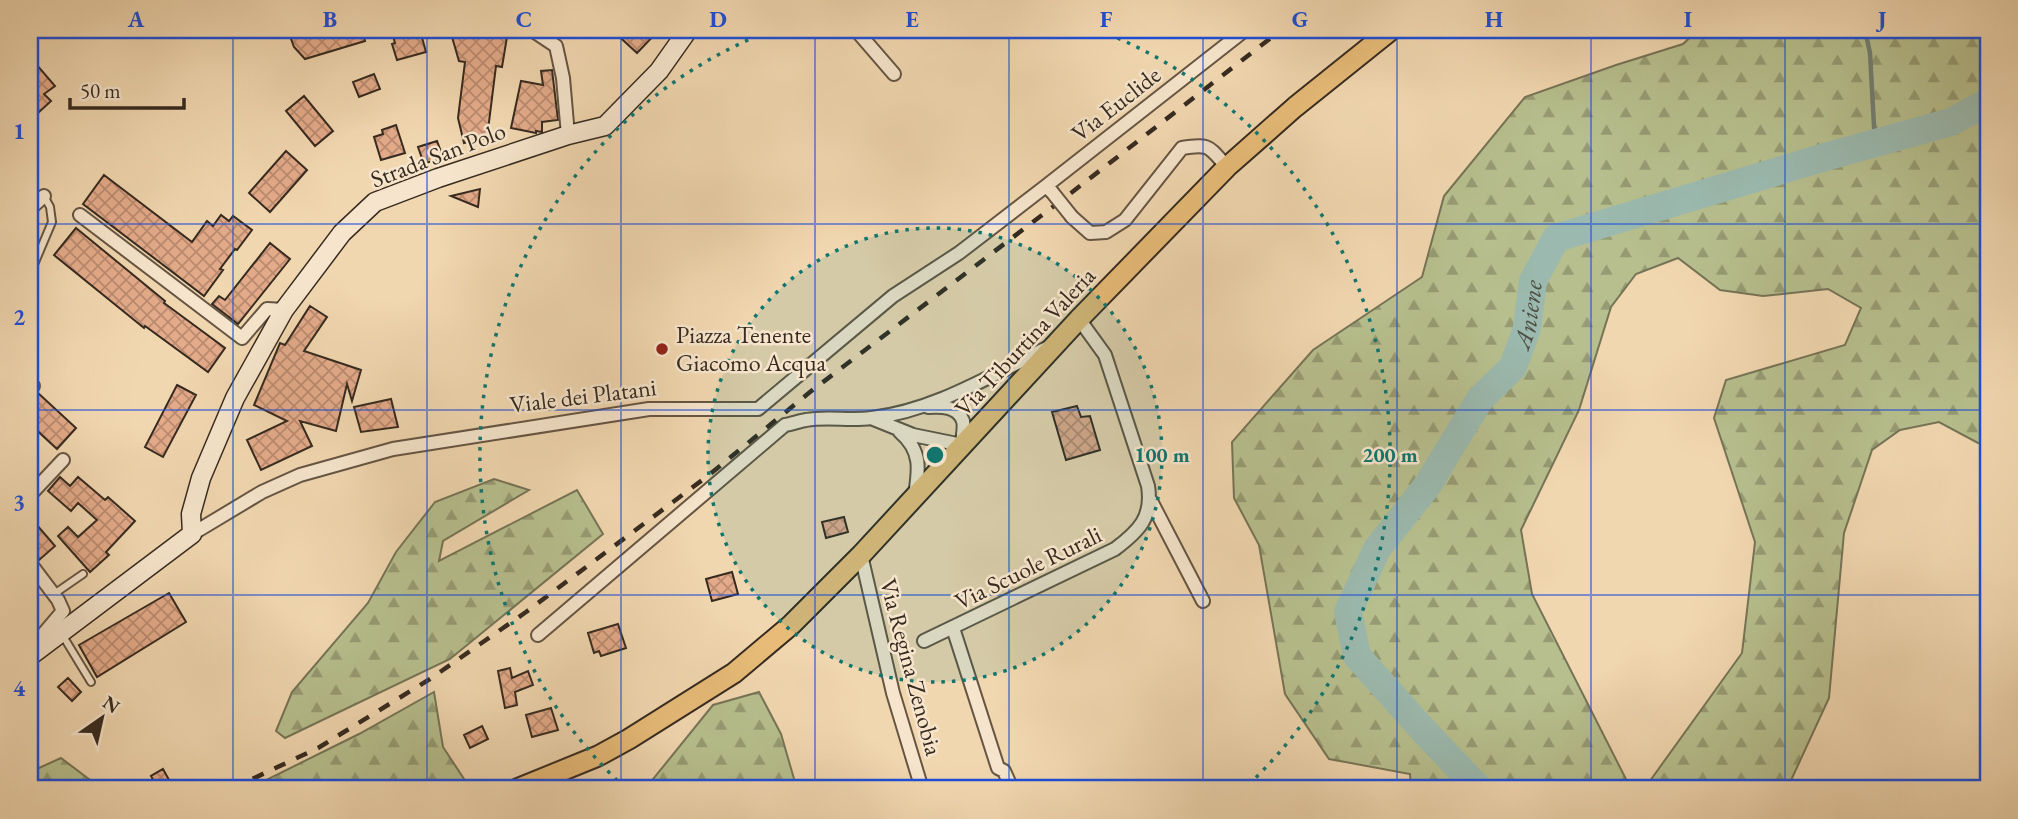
<svg xmlns="http://www.w3.org/2000/svg" width="2018" height="819" viewBox="0 0 2018 819" font-family="'EB Garamond',serif">
  <style>
    .forest { fill: url(#forest-firs); stroke: #767456; stroke-width: 2 }
    .lines { fill: none; stroke-linecap: round; stroke-linejoin: round }
    .stream { stroke: #738075; stroke-width: 4.5 }
    .river { stroke: #9bb9ae; stroke-width: 28 }
    .building { fill: url(#building-cross-hatch); stroke: #362a1f; stroke-width: 2 }
    .lane-casing { stroke: #655543; stroke-width: 10 }
    .street-casing { stroke: #655543; stroke-width: 16 }
    .secondary-casing { stroke: #362a1f; stroke-width: 21 }
    .primary-casing { stroke: #362a1f; stroke-width: 23 }
    .lane { stroke: #f6e5cc; stroke-width: 6 }
    .street { stroke: #f6e5cc; stroke-width: 12 }
    .secondary { stroke: #f6e5cc; stroke-width: 18 }
    .primary { stroke: #e8bc78; stroke-width: 19 }
    .rail { stroke: #362a1f; stroke-width: 4.5; stroke-dasharray: 12 12; stroke-linecap: butt }
    .street-bridge-casing { stroke: #655543; stroke-width: 16; stroke-linecap: butt }
    .street-bridge { stroke: #f6e5cc; stroke-width: 12 }
    .grid { fill: none; stroke: #1d4ed8; stroke-width: 2; stroke-opacity: 0.55 }
    .ring { fill: none; stroke: #0f766e; stroke-width: 3.5; stroke-dasharray: 3.5 7 }
    .poi-dot { fill: #8f2418; stroke: #f6e5cc; stroke-width: 2.5 }
    .labels { text-anchor: middle; stroke-width: 5; stroke-linejoin: round; paint-order: stroke }
    .street-label { font-size: 24px; fill: #362a1f; stroke: #f6e5cc }
    .poi-label { font-size: 24px; fill: #362a1f; stroke: #f6e5cc; text-anchor: start }
    .water-label { font-size: 26px; font-style: italic; fill: #4f4e43; stroke: #f6e5cc }
    .centre { fill: #0f766e; stroke: #f6e5cc; stroke-width: 3.5 }
    .ring-label { font-size: 21px; text-anchor: middle; font-weight: bold; fill: #0f766e; stroke: #f6e5cc; stroke-width: 5; stroke-linejoin: round; paint-order: stroke }
    .neatline { fill: none; stroke: #1d4ed8; stroke-width: 2.5 }
    .grid-label { font-size: 23px; text-anchor: middle; font-weight: bold; fill: #1d4ed8 }
  </style>
  <defs>
    <pattern id="forest-firs" width="22" height="20" patternUnits="userSpaceOnUse" patternTransform="scale(1.75)"><rect width="22" height="20" fill="#b7bf8e"/><path d="M5 1l3.5 6h-7zM16 11l3.5 6h-7z" fill="#969b73"/></pattern>
    <pattern id="building-cross-hatch" width="8" height="8" patternUnits="userSpaceOnUse" patternTransform="scale(1.75)"><rect width="8" height="8" fill="#e4ab8a"/><path d="M0 0l8 8M0 8l8-8" fill="none" stroke="#ba8b70"/></pattern>
  </defs>
  <rect width="100%" height="100%" fill="#f1d7b0"/>
  <filter id="stains"><feTurbulence type="fractalNoise" baseFrequency=".00286" numOctaves="4"/><feColorMatrix values="0 0 0 0 .2 0 0 0 0 .09 0 0 0 0 .02 0 0 0 .5 -.17"/></filter>
  <radialGradient id="worn" r=".72"><stop offset=".6" stop-color="#630" stop-opacity="0"/><stop offset="1" stop-color="#630" stop-opacity=".3"/></radialGradient>
  <path class="forest" d="M1698,30H1988V444L1978,443L1939,422L1900,430L1872,450L1844,533L1829,698L1787,789H1635L1647,785L1742,653L1755,542L1714,418L1726,380L1845,345L1861,308L1828,289L1763,296L1720,290L1678,258L1636,274L1611,307L1579,410L1521,530L1532,594L1631,789H1411L1410,774L1329,759L1285,694L1259,545L1234,498L1232,442L1313,350L1422,277L1444,196L1525,97L1616,65L1683,44Z
    M494,479L529,490L443,541L439,561L577,490L603,534L450,659L285,738L276,731L292,692L368,603L396,552L435,502Z
    M434,692L443,747L464,779L466,789H248L359,734Z
    M759,692L781,734L797,789H645L713,705Z
    M61,758L102,789H30V772Z"/>
  <g class="lines">
    <path class="stream" d="M1865,30L1870,53L1875,144"/>
    <path class="river" id="s1" d="M1479,789L1424,731L1357,656L1348,612L1377,549L1427,486L1480,399L1513,367L1527,328L1533,281L1556,238L1825,157L1951,122L1988,102"/>
  </g>
  <path class="building" d="M308,30H362L365,41L305,59L294,47L290,36Z
    M399,30H417L418,35L421,34L426,52L397,60L392,44L395,43L392,32Z
    M450,30H484L507,37L502,67L496,66L487,138L464,143L458,118L465,62L459,61Z
    M612,30H659L637,53Z
    M30,57L55,86L44,94L51,101L38,113L30,101Z
    M552,70L558,120L542,122V132L536,131V133L511,128L521,81L543,85L541,71Z
    M374,74L380,89L359,97L353,82Z
    M304,96L333,131L315,146L286,111Z
    M396,125L405,153L381,160L374,137L383,134L382,130Z
    M437,141L443,157L424,164L418,147Z
    M286,151L307,170L270,212L249,193Z
    M104,175L192,242L207,221L213,226L221,215L229,221L233,216L252,230L237,250L235,249L220,269L223,270L204,296L83,204Z
    M480,189L478,207L451,196Z
    M76,228L165,301L164,303L225,348L208,372L145,326L144,328L54,255Z
    M270,243L290,259L238,324L212,304L219,296L225,300Z
    M310,306L327,317L304,351L361,370L352,401L347,384L336,431L300,421L312,446L261,470L247,440L287,421L254,405L280,343L285,345Z
    M177,385L196,395L163,457L145,447Z
    M38,393L76,428L57,449L30,424V394Z
    M391,399L398,427L361,432L354,407Z
    M1077,406L1081,417L1090,416L1100,450L1066,460L1052,412Z
    M60,477L70,486L78,477L105,500L108,497L135,521L106,552L109,555L90,572L58,536L68,527L78,537L97,520L78,503L71,511L48,491Z
    M30,517L55,546L39,560L30,549Z
    M844,517L848,532L826,538L822,522Z
    M732,572L738,594L712,601L706,579Z
    M169,593L186,622L97,677L79,645Z
    M618,624L626,648L601,656L599,651L594,653L588,633Z
    M510,668L512,678L528,671L533,685L515,692L517,705L505,708L498,671Z
    M68,678L81,692L72,701L58,687Z
    M551,708L558,730L532,737L526,715Z
    M482,726L488,739L470,748L464,735Z
    M163,769L174,789H158L151,776Z"/>
  <g class="lines">
    <g class="lane-casing">
      <path id="lane" d="M30,274L52,222L50,207L44,196
        M54,594L83,574
        M63,636L91,682"/>
    </g>
    <g class="street-casing">
      <path id="street" d="M532,30L556,46L563,78L568,135
        M856,30L894,74
        M1046,186L1245,30
        M30,209L44,196
        M80,215L242,338L267,309L284,310
        M1072,217L1090,233L1106,232L1125,220L1182,148C1210,143 1209,147 1227,167
        M30,383L33,386
        M871,418L913,435L962,445C962,438 965,427 963,421C958,406 941,406 928,407
        M900,432C922,451 919,470 915,495
        M30,495L63,460
        M1151,501L1203,601
        M192,534L262,492L300,475L393,449L649,409H758L893,296L959,253L1046,186L1052,192
        M861,555L893,693L922,789
        M30,563L58,600L63,611L40,638L37,650
        M953,628L998,768L1004,771L1012,789
        M538,635L785,425C792,424 799,421 806,420C827,416 850,421 871,418C934,411 991,375 1047,348
        M924,641L1115,549C1139,531 1153,517 1148,486L1105,355L1079,319"/>
    </g>
    <g class="secondary-casing">
      <path id="secondary" d="M30,656L192,534L191,514L201,478L235,398L284,310L342,233L375,202L438,178L568,135L605,126L659,71L688,30"/>
    </g>
    <g class="primary-casing">
      <path id="primary" d="M517,789L598,756L629,739L734,673L791,625L861,555L1079,319L1227,167L1295,107L1391,30"/>
    </g>
    <use href="#lane" class="lane"/>
    <use href="#street" class="street"/>
    <use href="#secondary" class="secondary"/>
    <use href="#primary" class="primary"/>
    <path class="rail" d="M231,789L318,748L430,679L526,612L709,475L810,392L1071,193L1281,30"/>
    <g class="street-bridge-casing">
      <path id="street-bridge" d="M1052,192L1072,217"/>
    </g>
    <use href="#street-bridge" class="street-bridge"/>
  </g>
  <path class="grid" d="M233,30V789M427,30V789M621,30V789M815,30V789M1009,30V789M1203,30V789M1397,30V789M1591,30V789M1785,30V789M30,224H1988M30,410H1988M30,595H1988"/>
  <circle cx="935" cy="455" r="227" fill="#0f766e" fill-opacity=".12"/>
  <g class="ring">
    <circle cx="935" cy="455" r="227"/>
    <path d="M625 788A455 455 0 0 1 772 30M1098 30A455 455 0 0 1 1245 788"/>
  </g>
  <circle class="poi-dot" cx="662" cy="349" r="7"/>
  <g class="labels">
    <g class="street-label">
      <text transform="translate(1116 104) rotate(-38)" y="8">Via Euclide</text>
      <text transform="translate(438 155) rotate(-21)" y="8">Strada San Polo</text>
      <text transform="translate(1025 342) rotate(-47)" y="8">Via Tiburtina Valeria</text>
      <text transform="translate(583 396) rotate(-7)" y="8">Viale dei Platani</text>
      <text transform="translate(1028 568) rotate(-26)" y="8">Via Scuole Rurali</text>
      <text transform="translate(911 667) rotate(75)" y="8">Via Regina Zenobia</text>
    </g>
    <g class="poi-label">
      <text x="676" y="343">Piazza Tenente<tspan x="676" dy="28">Giacomo Acqua</tspan></text>
    </g>
    <g class="water-label">
      <text dy="9" stroke="none"><textPath href="#s1" startOffset="578">Aniene</textPath></text>
    </g>
  </g>
  <circle cx="935" cy="455" r="10" class="centre"/>
  <g class="ring-label">
    <text x="1162" y="462">100 m</text>
    <text x="1390" y="462">200 m</text>
  </g>
  <rect width="2018" height="819" fill="none" stroke="#f1d7b0" stroke-width="77"/>
  <g transform="translate(102 718) rotate(34)" stroke="#f6e5cc" stroke-width="5" paint-order="stroke">
  <path d="M0-5L12 26L0 18L-12 26Z" fill="#362a1f"/>
  <text y="-10" font-size="19" font-weight="bold" text-anchor="middle" fill="#362a1f">N</text>
  </g>
  <path d="M70 98v10h114v-10" fill="none" stroke="#362a1f" stroke-width="3.5"/>
  <text x="80" y="98" font-size="21" fill="#362a1f" stroke="#f6e5cc" stroke-width="5" paint-order="stroke">50 m</text>
  <rect x="38" y="38" width="1942" height="742" class="neatline"/>
  <g class="grid-label">
    <text x="136" y="27">A</text>
    <text x="330" y="27">B</text>
    <text x="524" y="27">C</text>
    <text x="718" y="27">D</text>
    <text x="912" y="27">E</text>
    <text x="1106" y="27">F</text>
    <text x="1300" y="27">G</text>
    <text x="1494" y="27">H</text>
    <text x="1688" y="27">I</text>
    <text x="1882" y="27">J</text>
    <text x="19" y="139">1</text>
    <text x="19" y="325">2</text>
    <text x="19" y="510">3</text>
    <text x="19" y="696">4</text>
  </g>
  <rect width="100%" height="100%" filter="url(#stains)"/>
  <rect width="100%" height="100%" fill="url(#worn)"/>
</svg>
